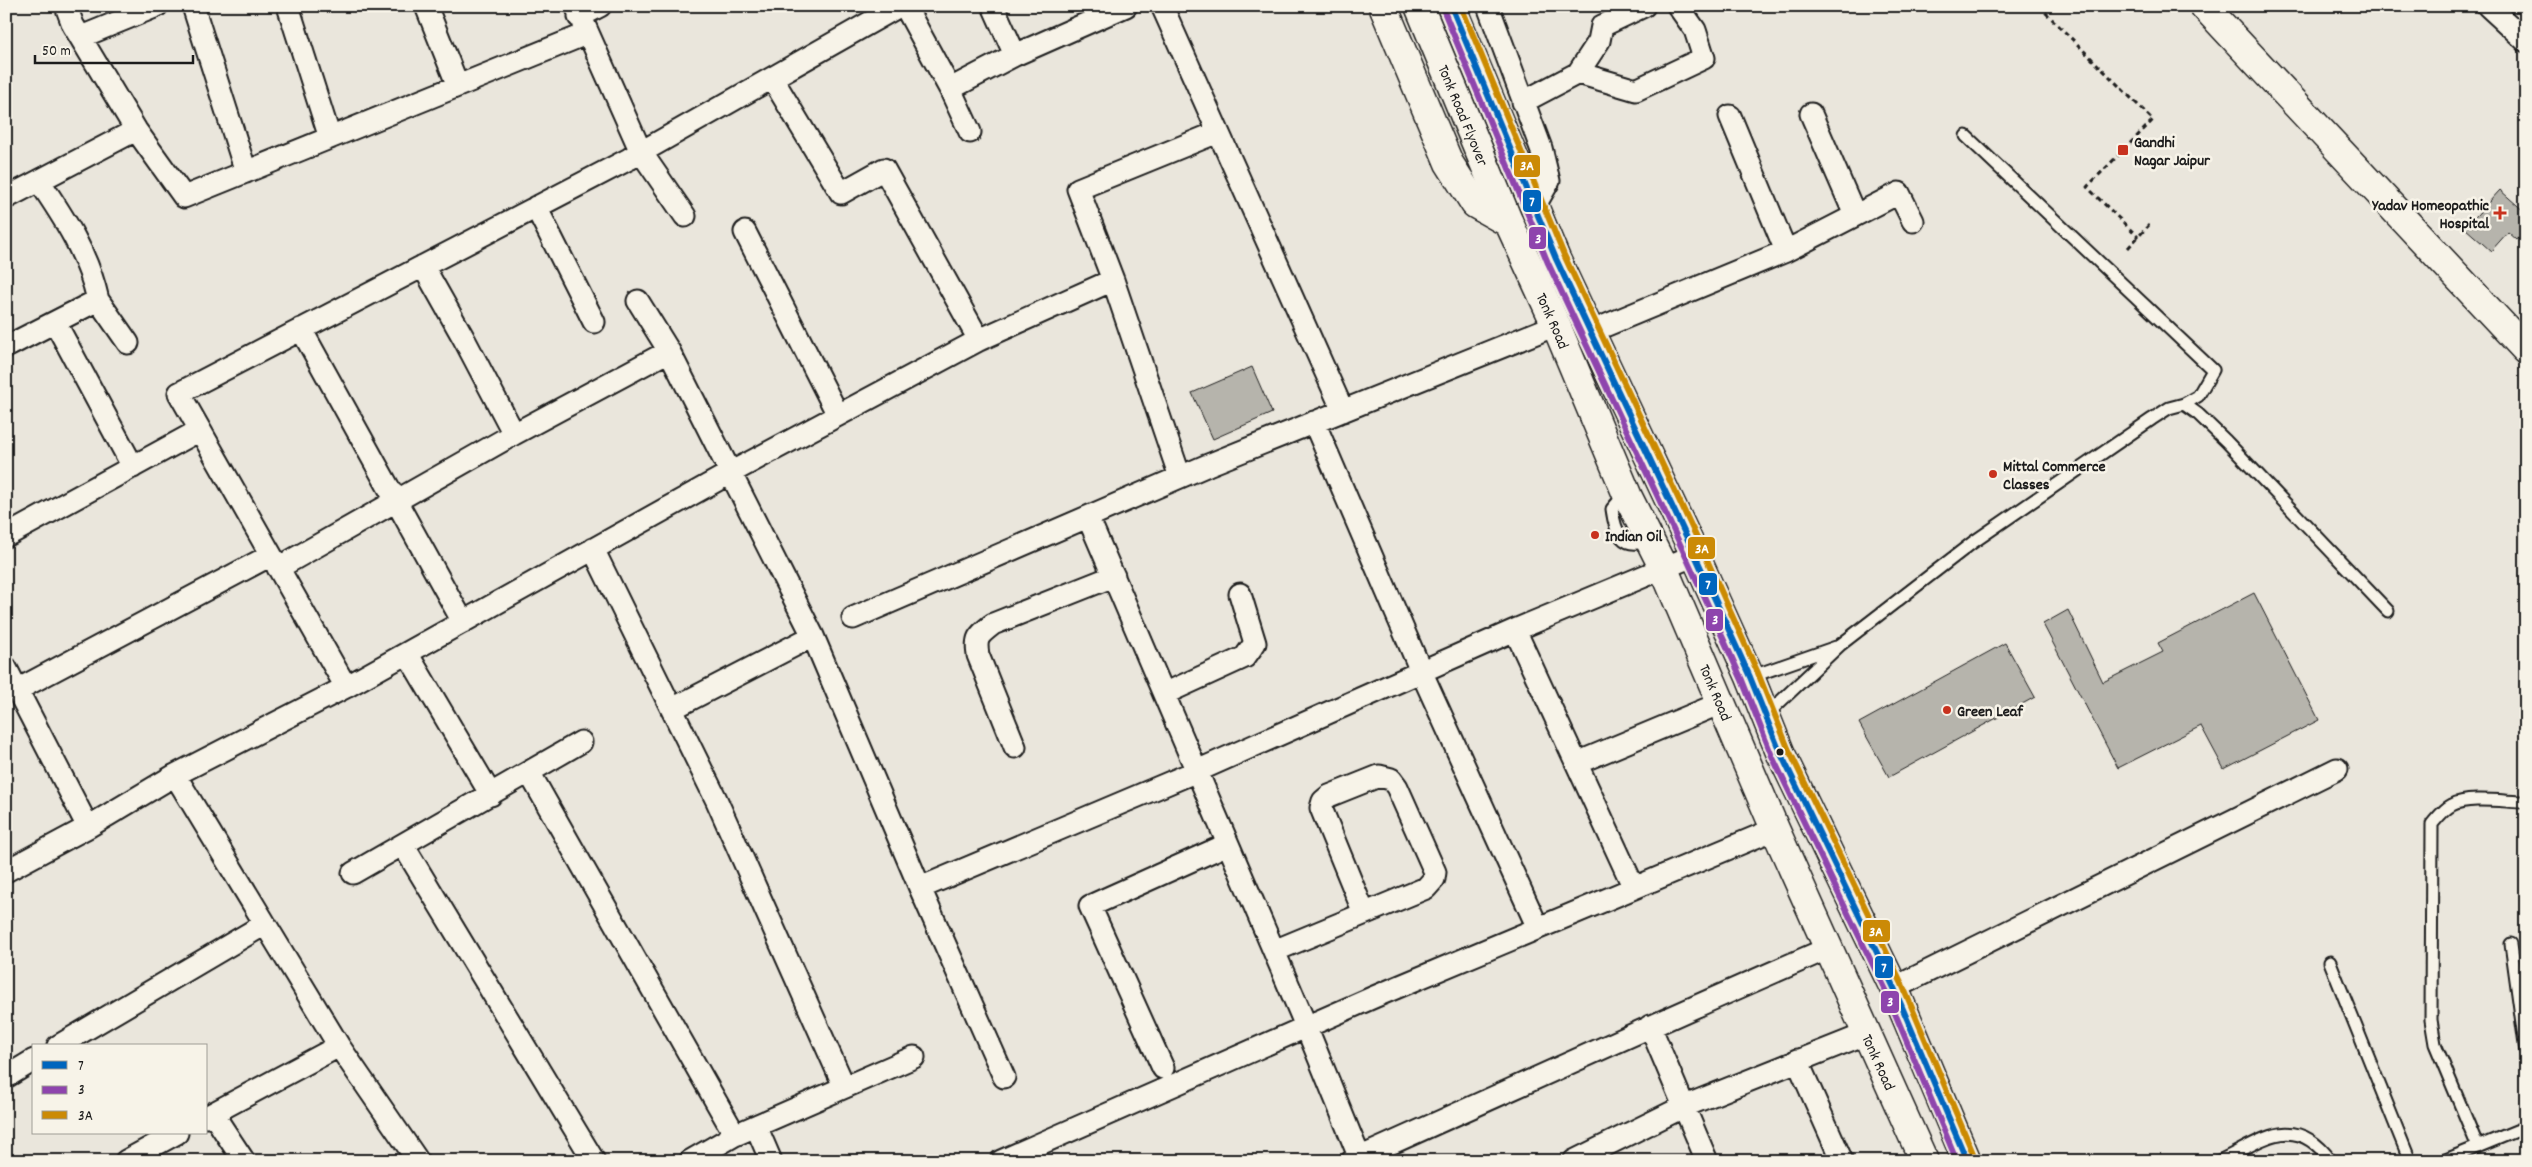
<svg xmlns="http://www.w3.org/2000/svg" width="2532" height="1167" viewBox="0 0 2532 1167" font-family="Dekko,sans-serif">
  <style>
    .building { fill: #b6b4ac; stroke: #1c1c1c }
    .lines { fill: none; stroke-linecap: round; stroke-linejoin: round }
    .service-casing { stroke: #1c1c1c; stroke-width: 15 }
    .minor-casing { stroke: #1c1c1c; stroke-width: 25 }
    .tertiary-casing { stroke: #1c1c1c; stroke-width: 31 }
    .primary-casing { stroke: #1c1c1c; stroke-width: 31 }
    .path { stroke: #1c1c1c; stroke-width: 3; stroke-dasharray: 5 4; stroke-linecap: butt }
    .service { stroke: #f7f3e8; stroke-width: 11 }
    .minor { stroke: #f7f3e8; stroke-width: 21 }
    .tertiary { stroke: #f7f3e8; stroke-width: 28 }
    .primary { stroke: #f7f3e8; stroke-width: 28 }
    .bus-1-casing { stroke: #f7f3e8; stroke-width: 10 }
    .bus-2-casing { stroke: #f7f3e8; stroke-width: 10 }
    .bus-3-casing { stroke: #f7f3e8; stroke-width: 10 }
    .bus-1 { stroke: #0065bd; stroke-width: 6 }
    .bus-2 { stroke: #8e44ad; stroke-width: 6 }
    .bus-3 { stroke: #cb8a06; stroke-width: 6 }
    .poi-dot { fill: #c8321e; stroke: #f7f3e8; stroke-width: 2 }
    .bus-dot { fill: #1c1c1c; stroke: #f7f3e8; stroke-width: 2 }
    .labels { text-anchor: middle; stroke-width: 5; stroke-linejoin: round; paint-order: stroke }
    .street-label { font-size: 16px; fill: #1c1c1c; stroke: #f7f3e8 }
    .poi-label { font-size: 16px; font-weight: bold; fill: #1c1c1c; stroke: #f7f3e8; text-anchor: start }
    .line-badge { stroke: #f7f3e8; stroke-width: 2 }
    .badge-label { font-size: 14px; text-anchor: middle; font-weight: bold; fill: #fff }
  </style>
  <rect width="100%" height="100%" fill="#eae6dc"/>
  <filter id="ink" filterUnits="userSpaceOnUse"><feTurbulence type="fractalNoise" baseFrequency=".02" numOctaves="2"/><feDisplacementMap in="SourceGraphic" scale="10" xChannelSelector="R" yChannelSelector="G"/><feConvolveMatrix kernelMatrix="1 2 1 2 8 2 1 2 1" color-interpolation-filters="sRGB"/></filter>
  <g filter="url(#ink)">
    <path class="building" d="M2500,190L2526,213V230L2517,240L2508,232L2491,251L2465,228Z
      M1252,367L1272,413L1213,439L1192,393Z
      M2254,593L2319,720L2224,769L2201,726L2118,768L2043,624L2068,610L2103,682L2163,652L2158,643Z
      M2005,643L2035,697L1889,777L1859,723Z"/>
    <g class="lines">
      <g class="service-casing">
        <path id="service" d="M1966,136L2213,370L2198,396L2184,404
          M1627,497L1618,502L1612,509C1615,532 1622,551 1649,540
          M1750,677L1836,647
          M1766,715L1840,645L1972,543L2152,419L2169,408L2184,404L2198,414L2226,441L2388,611
          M2511,944L2526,1052
          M2330,962L2410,1161
          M2478,1147L2435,1044L2431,1020L2432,824C2438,817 2444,809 2452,805C2468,796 2506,802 2526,802
          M2219,1161C2264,1140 2294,1111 2331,1161
          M2443,1161L2526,1127"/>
      </g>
      <g class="minor-casing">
        <path id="minor" d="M66,6L73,25L136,130L184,197L586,34
          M193,6L246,172
          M288,6L330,138
          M426,6L458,86
          M576,6L641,152L685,216
          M905,6L950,89L970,132
          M993,6L1015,55
          M1162,6L1343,411
          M1488,6L1541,148L1549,181L1534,207
          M2488,6L2526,41
          M579,17L600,6
          M81,37L157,6
          M1578,73L1636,90L1704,58L1695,30L1678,6
          M772,78L841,193L884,169L979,340
          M950,89L1015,55L1126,6
          M1523,102L1578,73L1599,41L1602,26L1644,6
          M1811,114L1855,215
          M1730,116L1786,251
          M39,181C65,219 88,255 98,300
          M6,198L136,130
          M536,207L594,322
          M745,232L838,415
          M423,266L463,337L514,434
          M638,301L669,351L813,636L920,888L1004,1077
          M55,322L133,467
          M301,329L463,622
          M1590,332L1786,251L1899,193L1913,221
          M6,347L98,300L128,343
          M1314,422L1421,671L1538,928
          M1180,477L1113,280L1078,189L1218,132
          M1088,517L1306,1026L1361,1161
          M6,536L200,430
          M593,549L716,799L844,1086
          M278,568L514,434L669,351
          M853,618L1208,465L1556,325
          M1515,630L1634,888
          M407,653L491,795
          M6,668L88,827
          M346,687L179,393L629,159L899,6
          M17,690L271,555
          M1164,694L1245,657L1255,643L1240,594
          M672,709L813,636
          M1015,747L978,655C975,637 979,635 993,624L1114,576
          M1577,763L1721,703
          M529,772L735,1135
          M175,775L339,1046L418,1161
          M403,845L594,1161
          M6,871L88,827L175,775L346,687L730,473L979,340L1113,280
          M353,873L581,742
          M920,888L1197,771L1515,630L1695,555
          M1274,951L1426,888L1434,879L1435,872L1397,787L1391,779L1379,776L1329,796L1323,801L1321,808L1364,913
          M1894,988L2337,769
          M1650,1026L1707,1161
          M58,1046L265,924
          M1797,1060L1842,1161
          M1163,1068L1090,906L1228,844
          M6,1077L34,1060
          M213,1114L244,1161
          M206,1117L339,1046
          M756,1126L771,1161
          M126,1161L177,1133
          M690,1161L735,1135L914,1057
          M1001,1161L1374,997L1775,829
          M1352,1161C1511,1090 1669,1017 1829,948
          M1574,1161L1685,1106L1868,1033"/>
      </g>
      <g class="tertiary-casing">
        <path id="tertiary" d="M1383,6L1449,163L1475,204L1509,223
          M2204,6L2526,350"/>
      </g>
      <g class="primary-casing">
        <g id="primary">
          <path id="s1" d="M1419,6L1509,223L1556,325L1628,497L1663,567L1775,829L1924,1161"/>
          <path d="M1451,6L1556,259L1695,555L1750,677L1780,752L1894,988L1967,1161"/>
        </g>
      </g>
      <path class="path" d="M2039,6L2153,120L2087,187L2138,237
        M2128,248L2149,225"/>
      <use href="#service" class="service"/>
      <use href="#minor" class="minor"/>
      <use href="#tertiary" class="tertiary"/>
      <use href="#primary" class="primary"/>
      <g class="bus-1-casing">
        <path id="bus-1" d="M1451,6L1556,259L1695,555L1750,677L1780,752L1894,988L1967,1161"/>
      </g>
      <g class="bus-2-casing">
        <path id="bus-2" d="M1443,9L1548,263L1687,559L1742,680L1772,756L1886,992L1957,1161"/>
      </g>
      <g class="bus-3-casing">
        <path id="bus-3" d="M1461,6L1564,255L1703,551L1758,673L1788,748L1902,984L1975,1158"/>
      </g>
      <use href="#bus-1" class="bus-1"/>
      <use href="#bus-2" class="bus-2"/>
      <use href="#bus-3" class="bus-3"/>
    </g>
  </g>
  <g class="poi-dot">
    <rect x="2117" y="144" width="12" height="12" rx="2.5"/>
    <path d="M2497.5 205.5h5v5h5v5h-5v5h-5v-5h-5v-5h5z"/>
    <circle cx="1993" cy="474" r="5"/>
    <circle cx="1595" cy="535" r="5"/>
    <circle cx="1947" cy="710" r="5"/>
  </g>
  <circle class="bus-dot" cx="1780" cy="752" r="4.5"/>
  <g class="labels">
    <g class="street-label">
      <text dy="6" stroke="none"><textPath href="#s1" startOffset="118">Tonk Road Flyover</textPath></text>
      <text dy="6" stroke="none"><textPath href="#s1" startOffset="342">Tonk Road</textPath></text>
      <text dy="6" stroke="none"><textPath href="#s1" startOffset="748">Tonk Road</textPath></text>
      <text dy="6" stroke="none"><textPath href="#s1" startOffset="1152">Tonk Road</textPath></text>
    </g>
    <g class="poi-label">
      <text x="2134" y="147">Gandhi<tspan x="2134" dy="18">Nagar Jaipur</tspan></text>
      <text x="2489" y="210" text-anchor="end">Yadav Homeopathic<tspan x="2489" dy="18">Hospital</tspan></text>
      <text x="2003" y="471">Mittal Commerce<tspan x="2003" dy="18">Classes</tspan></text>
      <text x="1605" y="541">Indian Oil</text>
      <text x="1957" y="716">Green Leaf</text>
    </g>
  </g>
  <g class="line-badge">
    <rect x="1513" y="154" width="28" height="24" rx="5" fill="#cb8a06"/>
    <rect x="1522" y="189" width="20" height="24" rx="5" fill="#0065bd"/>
    <rect x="1528" y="226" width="19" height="24" rx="5" fill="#8e44ad"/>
    <rect x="1687" y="536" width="29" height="24" rx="5" fill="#cb8a06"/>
    <rect x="1698" y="572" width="20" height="24" rx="5" fill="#0065bd"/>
    <rect x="1705" y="608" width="19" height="24" rx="5" fill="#8e44ad"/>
    <rect x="1862" y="919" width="29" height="24" rx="5" fill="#cb8a06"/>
    <rect x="1874" y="955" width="20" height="24" rx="5" fill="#0065bd"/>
    <rect x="1880" y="990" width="20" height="24" rx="5" fill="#8e44ad"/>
  </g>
  <g class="badge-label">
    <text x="1527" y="170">3A</text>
    <text x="1532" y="206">7</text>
    <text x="1538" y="243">3</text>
    <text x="1702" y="553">3A</text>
    <text x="1708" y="589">7</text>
    <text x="1715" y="624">3</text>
    <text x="1876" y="936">3A</text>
    <text x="1884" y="972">7</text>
    <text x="1890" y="1006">3</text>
  </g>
  <rect width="2532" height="1167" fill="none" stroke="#f7f3e8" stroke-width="25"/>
  <rect x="12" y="12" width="2507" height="1142" fill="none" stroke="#1c1c1c" stroke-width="2" filter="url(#ink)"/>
  <rect x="32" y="1044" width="175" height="90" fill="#f7f3e8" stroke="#9f9d96"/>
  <rect x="42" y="1061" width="25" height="8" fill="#0065bd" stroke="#9f9d96"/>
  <text x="78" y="1070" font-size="15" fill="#1c1c1c">7</text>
  <rect x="42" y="1086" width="25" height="8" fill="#8e44ad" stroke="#9f9d96"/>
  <text x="78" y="1094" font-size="15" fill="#1c1c1c">3</text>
  <rect x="42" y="1111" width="25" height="8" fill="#cb8a06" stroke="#9f9d96"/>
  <text x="78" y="1120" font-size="15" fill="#1c1c1c">3A</text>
  <path d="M35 55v8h158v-8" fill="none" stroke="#1c1c1c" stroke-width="2.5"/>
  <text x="42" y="55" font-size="15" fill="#1c1c1c" stroke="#f7f3e8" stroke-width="4" paint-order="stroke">50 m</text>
</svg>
